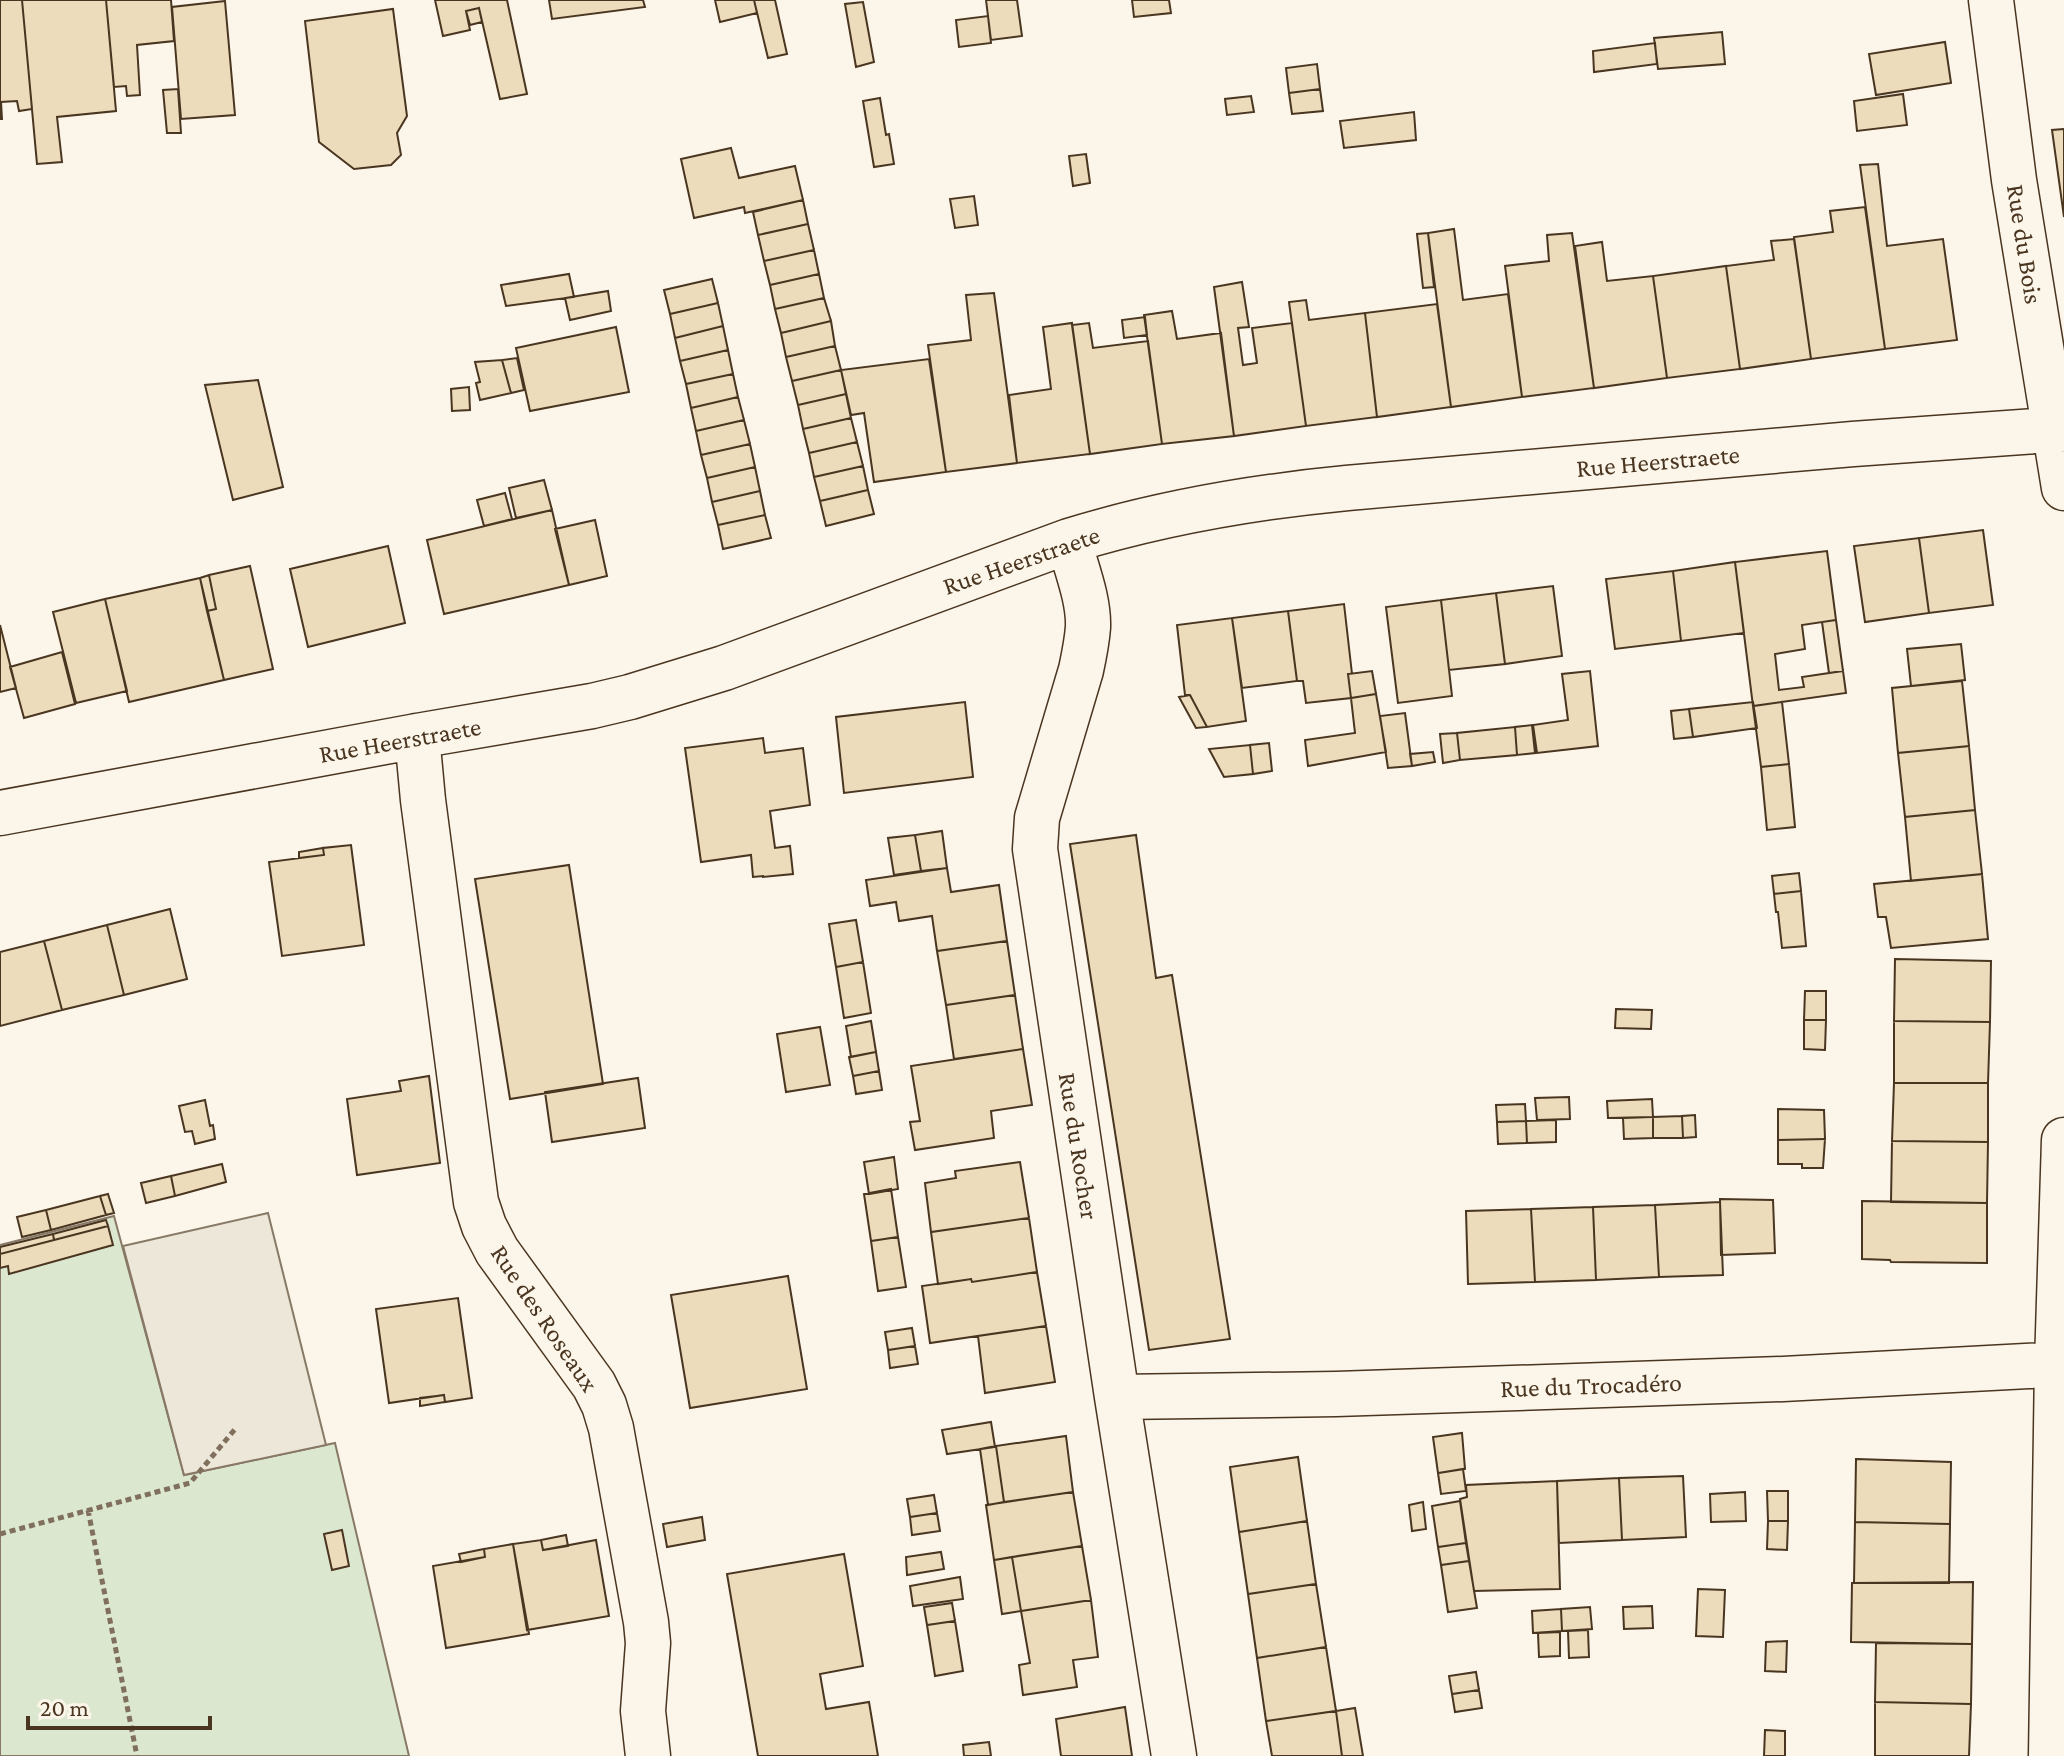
<svg xmlns="http://www.w3.org/2000/svg" width="2064" height="1756" viewBox="0 0 2064 1756" font-family="'Crimson Pro',serif">
  <style>
    .green { fill: #dce7d0; stroke: #887966; stroke-width: 2 }
    .parking { fill: #ede7d9; stroke: #887966; stroke-width: 2 }
    .building { fill: #ecdcbc; stroke: #4a3520; stroke-width: 2 }
    .lines { fill: none; stroke-linecap: round; stroke-linejoin: round }
    .minor-casing { stroke: #4a3520; stroke-width: 47 }
    .path { stroke: #7f6f5c; stroke-width: 5; stroke-dasharray: 6 4; stroke-linecap: butt }
    .minor { stroke: #fbf6e9; stroke-width: 44 }
    .labels { text-anchor: middle; stroke-width: 6; stroke-linejoin: round; paint-order: stroke }
    .street-label { font-size: 26px; fill: #4a3520; stroke: #fbf6e9 }
  </style>
  <rect width="100%" height="100%" fill="#fbf6e9"/>
  <path class="green" d="M114,1216L184,1475L335,1443L409,1756H0V1245Z"/>
  <path class="parking" d="M268,1213L326,1445L184,1475L123,1246Z"/>
  <path class="building" d="M0,0H22L32,109L19,111L17,101L1,102L2,119H0Z
    M22,0H106L116,111L57,117L62,162L37,164Z
    M106,0H171L174,41L137,45L140,95L127,96L126,86L114,87Z
    M435,0H507L527,94L500,99L479,8L466,11L470,30L443,36Z
    M549,0H643L645,7L552,19Z
    M715,0H754L757,13L720,22Z
    M754,0H775L787,54L768,58Z
    M986,0H1017L1022,36L991,40Z
    M1132,0H1169L1171,13L1134,17Z
    M225,1L235,115L181,119L172,7Z
    M863,2L874,62L856,67L845,4Z
    M479,8L482,22L470,25L466,11Z
    M393,9L407,116L397,133L401,155L391,165L354,169L319,142L305,21Z
    M988,16L991,43L959,47L956,20Z
    M1722,32L1725,64L1658,69L1654,38Z
    M1945,42L1951,83L1876,95L1869,54Z
    M1655,43L1657,64L1594,72L1593,51Z
    M1317,64L1320,89L1289,93L1286,68Z
    M178,89L181,133H167L163,90Z
    M1320,89L1323,111L1292,114L1289,93Z
    M1903,94L1907,125L1857,131L1854,101Z
    M1251,96L1254,112L1227,115L1225,99Z
    M880,98L886,135L889,134L894,164L874,167L863,101Z
    M1414,112L1416,140L1344,148L1340,121Z
    M2064,129V217L2052,130Z
    M731,148L739,178L795,166L803,200L745,213L744,207L694,218L681,159Z
    M1086,154L1090,183L1073,186L1069,156Z
    M1878,164L1887,246L1943,239L1957,340L1885,349L1860,165Z
    M974,196L978,225L955,228L950,199Z
    M803,200L808,224L758,235L753,212Z
    M1865,207L1885,349L1811,359L1794,237L1833,232L1830,211Z
    M808,224L814,250L764,261L758,235Z
    M1454,229L1463,300L1508,294L1522,397L1451,407L1428,233Z
    M1428,233L1434,287L1423,288L1417,234Z
    M1572,233L1594,388L1522,397L1505,266L1549,261L1547,235Z
    M1794,239L1811,359L1740,369L1726,266L1774,260L1771,241Z
    M1602,242L1607,281L1653,276L1667,378L1594,388L1575,246Z
    M814,250L819,274L770,285L764,261Z
    M1726,266L1740,369L1667,378L1653,276Z
    M569,274L574,297L506,306L501,285Z
    M819,274L824,298L775,309L770,285Z
    M712,279L718,303L670,314L664,290Z
    M1242,282L1249,327L1238,328L1243,365L1257,363L1252,328L1292,323L1306,426L1234,436L1214,287Z
    M608,291L611,311L570,320L565,298Z
    M994,293L1017,463L946,472L928,345L971,340L966,295Z
    M824,298L831,321L781,333L775,309Z
    M1306,300L1309,320L1365,313L1377,417L1306,426L1289,302Z
    M718,303L723,326L675,338L670,314Z
    M1437,304L1451,407L1377,417L1365,313Z
    M1172,311L1177,339L1221,333L1234,436L1162,444L1144,315Z
    M1145,317L1147,335L1124,338L1122,320Z
    M831,321L835,346L786,357L781,333Z
    M1072,323L1090,454L1017,463L1009,395L1051,389L1043,327Z
    M1089,323L1093,348L1148,341L1162,444L1090,454L1072,325Z
    M723,326L728,350L680,361L675,338Z
    M616,327L629,392L530,411L516,348Z
    M835,346L841,370L792,381L786,357Z
    M728,350L733,374L686,384L680,361Z
    M517,358L524,390L511,393L502,360Z
    M929,359L946,472L874,482L864,413L851,415L841,370Z
    M502,360L511,393L480,400L476,383L480,382L475,362Z
    M841,370L846,394L798,405L792,381Z
    M733,374L738,397L691,408L686,384Z
    M258,380L283,487L233,500L205,385Z
    M469,387L470,410L452,411L451,389Z
    M846,394L851,418L803,429L798,405Z
    M738,397L744,420L696,431L691,408Z
    M851,418L857,442L809,453L803,429Z
    M744,420L750,444L701,455L696,431Z
    M857,442L863,466L814,477L809,453Z
    M750,444L755,467L707,478L701,455Z
    M863,466L868,490L820,501L814,477Z
    M755,467L760,491L712,502L707,478Z
    M544,480L552,510L516,518L509,488Z
    M868,490L874,514L826,526L820,501Z
    M760,491L765,515L718,525L712,502Z
    M505,493L512,519L484,526L477,500Z
    M552,510L569,585L444,614L427,540Z
    M765,515L771,538L723,549L718,525Z
    M595,520L607,576L569,585L555,529Z
    M1983,530L1993,605L1929,613L1919,538Z
    M1919,538L1929,613L1865,622L1854,546Z
    M388,546L405,623L308,647L290,569Z
    M1827,551L1836,620L1802,625L1805,649L1775,654L1779,690L1804,687L1802,677L1843,671L1846,693L1753,706L1735,562Z
    M1735,562L1744,633L1681,641L1673,571Z
    M250,566L273,669L224,680L207,611L216,609L209,575Z
    M1673,571L1681,641L1615,649L1606,579Z
    M209,575L216,609L207,611L200,578Z
    M200,578L224,680L129,702L105,599Z
    M1553,586L1562,656L1505,664L1496,593Z
    M1496,593L1505,664L1449,670L1441,600Z
    M105,599L127,691L76,703L53,612Z
    M1441,600L1452,696L1398,703L1386,607Z
    M1344,604L1352,674H1348L1351,698L1306,703L1303,681H1297L1288,611Z
    M1288,611L1297,681L1242,688L1232,618Z
    M1232,618L1246,721L1207,727L1190,695H1185L1177,625Z
    M1836,620L1843,671L1829,673L1822,622Z
    M0,625L16,688L0,692Z
    M1961,644L1965,680L1911,686L1907,649Z
    M62,652L75,704L24,718L10,667Z
    M1372,671L1376,694L1351,698L1348,674Z
    M1590,671L1598,746L1537,753L1533,725L1568,720L1562,674Z
    M1962,681L1969,746L1898,753L1892,688Z
    M1376,694L1386,752L1308,766L1305,740L1355,733L1351,698Z
    M1190,695L1207,727L1196,728L1179,697Z
    M965,702L973,777L844,793L836,717Z
    M1753,702L1757,728L1693,737L1689,709Z
    M1782,702L1789,764L1761,767L1753,706Z
    M1689,709L1693,737L1674,739L1671,711Z
    M1405,713L1412,766L1388,768L1380,716Z
    M1532,725L1535,753L1517,755L1515,727Z
    M1515,727L1517,755L1460,760L1457,733Z
    M1457,733L1460,760L1443,763L1440,734Z
    M763,738L765,753L803,748L810,805L770,811L775,848L790,846L793,874L763,877V876L753,877L751,855L701,862L685,748Z
    M1269,743L1272,771L1253,774L1250,745Z
    M1250,745L1253,774L1224,777L1209,749Z
    M1969,746L1975,810L1905,817L1898,753Z
    M1433,752L1435,762L1412,766L1410,754Z
    M1789,764L1795,827L1767,830L1761,767Z
    M1975,810L1982,874L1911,881L1905,817Z
    M942,831L947,868L921,871L915,835Z
    M915,835L921,871L894,875L888,838Z
    M1136,835L1156,978L1172,975L1230,1339L1149,1350L1070,844Z
    M351,845L364,945L282,956L269,862L324,855L323,848Z
    M323,848L324,855L299,858V852Z
    M569,865L603,1084L510,1099L475,879Z
    M947,868L951,892L999,885L1007,941L937,951L932,916L899,921L896,902L870,906L866,880Z
    M1799,873L1801,891L1774,894L1772,876Z
    M1982,874L1988,939L1891,948L1886,917H1878L1874,884Z
    M1801,891L1806,946L1782,948L1778,912H1776L1774,894Z
    M170,909L187,979L124,995L107,925Z
    M856,920L863,962L836,967L829,924Z
    M107,925L124,995L62,1010L44,941Z
    M44,941L62,1010L0,1026V952Z
    M1007,941L1015,995L946,1005L937,951Z
    M1895,959L1991,961L1990,1022L1894,1021Z
    M863,962L871,1013L844,1018L836,967Z
    M1805,991H1826V1020H1804Z
    M1015,995L1023,1049L954,1059L946,1005Z
    M1616,1009L1652,1010L1651,1029L1615,1028Z
    M1804,1020H1826L1825,1050L1804,1049Z
    M871,1021L876,1052L851,1057L846,1026Z
    M1894,1021L1990,1022L1988,1083H1894Z
    M820,1027L830,1085L786,1092L777,1034Z
    M1023,1049L1032,1105L991,1111L994,1138L915,1150L910,1122L920,1121L911,1066Z
    M876,1052L879,1071L853,1076L849,1057Z
    M879,1071L882,1090L856,1094L853,1076Z
    M429,1076L440,1163L357,1175L347,1099L401,1091L399,1081Z
    M638,1078L645,1128L552,1142L545,1092Z
    M1894,1083H1988V1142L1892,1141Z
    M1569,1097L1570,1119L1537,1120L1535,1098Z
    M1652,1099L1653,1117L1608,1118L1607,1101Z
    M205,1100L210,1126L213,1125L215,1139L195,1144L192,1131L185,1132L179,1106Z
    M1525,1104L1526,1121L1497,1122L1496,1105Z
    M1778,1109L1824,1110L1825,1139L1778,1140Z
    M1695,1115L1696,1137L1683,1138L1682,1116Z
    M1682,1116L1683,1138H1653V1117Z
    M1653,1117V1138L1624,1139L1623,1118Z
    M1556,1120V1142L1527,1143L1526,1121Z
    M1526,1121L1527,1143L1498,1144L1497,1122Z
    M1825,1139L1823,1168H1802V1164H1778V1140Z
    M1892,1141L1988,1142L1987,1203L1891,1202Z
    M894,1157L898,1189L869,1194L864,1162Z
    M1020,1162L1029,1218L931,1232L925,1183L956,1178L955,1171Z
    M222,1164L226,1182L175,1196L171,1176Z
    M171,1176L175,1196L146,1203L141,1183Z
    M891,1189L898,1237L871,1241L864,1194Z
    M108,1194L114,1213L106,1215L100,1196Z
    M100,1196L106,1215L51,1230L46,1210Z
    M1720,1199L1773,1200L1775,1253L1721,1255Z
    M1862,1201L1987,1203V1263L1891,1262L1890,1260L1862,1259Z
    M1720,1202L1723,1275L1659,1277L1655,1205Z
    M1655,1205L1659,1277L1596,1280L1593,1207Z
    M1593,1207L1596,1280L1535,1282L1531,1209Z
    M1531,1209L1535,1282L1468,1284L1466,1211Z
    M46,1210L51,1230L22,1237L17,1217Z
    M1029,1218L1037,1272L972,1282L971,1279L938,1284L931,1232Z
    M106,1220L108,1226L54,1240L53,1234Z
    M108,1226L113,1245L9,1274L8,1266L0,1268V1254Z
    M53,1234L54,1240L0,1254V1247Z
    M898,1237L906,1287L878,1291L871,1241Z
    M1037,1272L1046,1326L930,1343L922,1286L971,1279L972,1282Z
    M788,1276L807,1389L690,1408L671,1295Z
    M458,1298L472,1398L445,1402L444,1395L389,1403L376,1309Z
    M1046,1326L1055,1382L985,1393L978,1336Z
    M912,1328L915,1346L888,1350L885,1332Z
    M915,1346L918,1364L890,1368L888,1350Z
    M444,1395L445,1402L420,1406V1398Z
    M991,1422L995,1447L947,1454L942,1430Z
    M1462,1433L1465,1469L1438,1473L1433,1437Z
    M1066,1436L1073,1492L1004,1502L996,1446Z
    M996,1446L1004,1502L988,1505L980,1449Z
    M1298,1457L1307,1521L1239,1532L1230,1467Z
    M1856,1459L1951,1462L1950,1524L1855,1522Z
    M1463,1469L1466,1491L1441,1494L1438,1473Z
    M1683,1476L1686,1537L1622,1540L1619,1478Z
    M1619,1478L1622,1540L1559,1543L1557,1481Z
    M1557,1481L1560,1589L1474,1591L1460,1499L1467,1497L1466,1485Z
    M1767,1491H1788V1521H1768Z
    M1073,1492L1082,1546L994,1560L986,1505Z
    M1745,1492L1746,1521L1711,1522L1710,1494Z
    M934,1495L937,1513L910,1517L907,1499Z
    M1460,1501L1466,1543L1438,1547L1432,1506Z
    M1423,1502L1426,1529L1412,1531L1409,1505Z
    M937,1513L940,1531L912,1535L910,1517Z
    M702,1517L705,1540L667,1547L663,1524Z
    M1307,1521L1316,1584L1248,1594L1239,1532Z
    M1768,1521H1788L1787,1550L1767,1549Z
    M1855,1522L1950,1524L1949,1583H1854Z
    M342,1530L349,1566L332,1570L324,1534Z
    M566,1535L568,1546L543,1550L541,1540Z
    M541,1540L543,1550L596,1540L609,1616L527,1630L513,1544Z
    M1466,1543L1469,1561L1441,1565L1438,1547Z
    M513,1544L529,1634L446,1648L433,1566L485,1557L484,1549Z
    M1082,1546L1091,1600L1021,1611L1012,1557Z
    M484,1549L485,1557L461,1562L459,1554Z
    M941,1552L944,1569L907,1575L906,1557Z
    M844,1554L863,1666L820,1674L826,1709L869,1702L878,1756H758L727,1574Z
    M1012,1557L1021,1611L1002,1614L994,1560Z
    M1469,1561L1477,1608L1448,1612L1441,1565Z
    M960,1577L963,1599L913,1606L910,1586Z
    M1973,1582L1972,1644L1851,1642L1852,1583Z
    M1316,1584L1326,1647L1257,1658L1248,1594Z
    M1698,1589L1725,1590L1723,1637L1696,1636Z
    M1091,1600L1098,1657L1073,1660L1077,1687L1023,1695L1019,1665L1030,1663L1021,1611Z
    M952,1603L955,1621L927,1625L924,1607Z
    M1652,1606L1653,1628L1624,1629L1623,1607Z
    M1590,1607L1592,1629L1562,1631L1561,1609Z
    M1561,1609L1562,1631L1533,1633L1532,1611Z
    M955,1621L963,1671L935,1676L927,1625Z
    M1588,1630L1589,1657L1569,1658L1568,1631Z
    M1560,1632V1656L1539,1657L1538,1633Z
    M1787,1641L1786,1672L1765,1671L1766,1642Z
    M1876,1643L1972,1644L1971,1704L1875,1702Z
    M1326,1647L1336,1711L1266,1721L1257,1658Z
    M1476,1672L1479,1690L1452,1694L1449,1676Z
    M1479,1690L1482,1708L1455,1712L1452,1694Z
    M1875,1702L1971,1704L1969,1756H1875Z
    M1125,1707L1132,1756H1061L1056,1719Z
    M1355,1708L1363,1756H1342L1336,1711Z
    M1336,1711L1342,1756H1272L1266,1721Z
    M1765,1730L1785,1731V1756H1764Z
    M989,1742L991,1756H964L963,1745Z"/>
  <g class="lines">
    <g class="minor-casing">
      <path id="minor" d="M1991,0L2014,180L2064,488
        M1069,541C1076,568 1089,599 1088,627C1087,641 1084,656 1081,670L1037,818L1035,849L1117,1397L1174,1756
        M417,736L423,800L476,1202L484,1226L497,1251L594,1385L604,1405L611,1428L646,1622L648,1643L643,1711L648,1756
        M0,813L417,736L592,706L630,697L724,668L1069,541C1160,513 1253,497 1347,488L1853,444L2064,429
        M1117,1397L1336,1394L1783,1379L2064,1364
        M2051,1756L2057,1364L2064,1140"/>
    </g>
    <path class="path" d="M88,1510L137,1756
      M0,1534L190,1483L236,1428"/>
    <use href="#minor" class="minor"/>
  </g>
  <g class="labels">
    <g class="street-label">
      <text transform="translate(2025 244) rotate(81)" y="9">Rue du Bois</text>
      <text transform="translate(1658 461) rotate(-5)" y="9">Rue Heerstraete</text>
      <text transform="translate(1021 560) rotate(-19)" y="9">Rue Heerstraete</text>
      <text transform="translate(400 740) rotate(-10)" y="9">Rue Heerstraete</text>
      <text transform="translate(1079 1146) rotate(81)" y="9">Rue du Rocher</text>
      <text transform="translate(545 1318) rotate(56)" y="9">Rue des Roseaux</text>
      <text transform="translate(1591 1385) rotate(-2)" y="9">Rue du Trocadéro</text>
    </g>
  </g>
  <path d="M28 1716v12h182v-12" fill="none" stroke="#4a3520" stroke-width="4"/>
  <text x="40" y="1716" font-size="24" fill="#4a3520" stroke="#fbf6e9" stroke-width="6" paint-order="stroke">20 m</text>
</svg>
